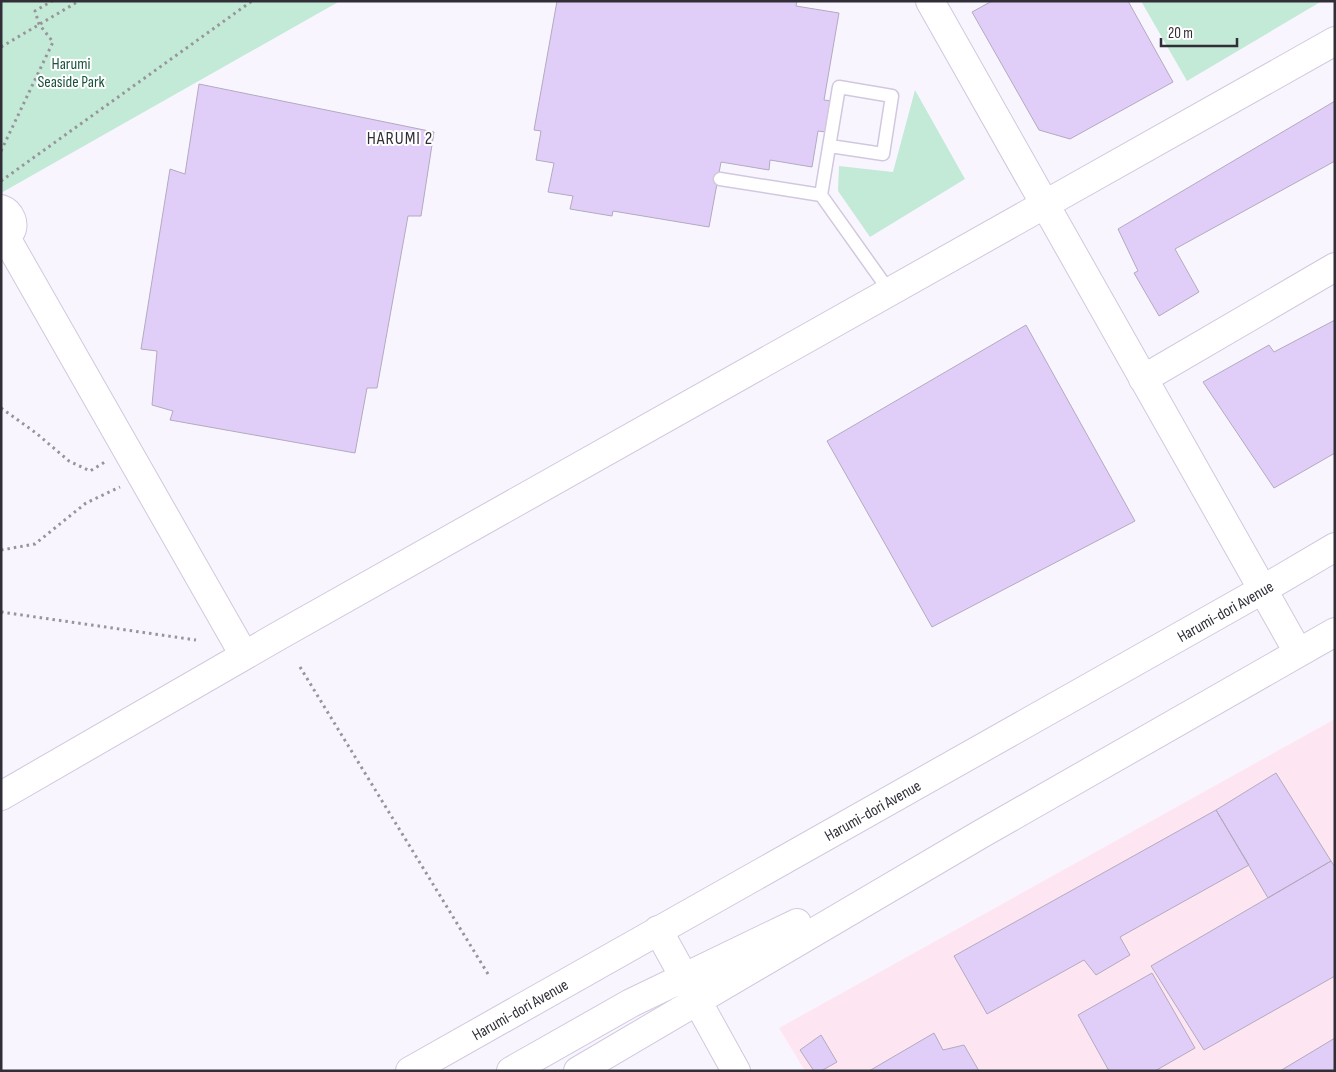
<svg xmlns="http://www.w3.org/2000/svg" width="1336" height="1072" viewBox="0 0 1336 1072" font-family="'Sofia Sans Condensed',sans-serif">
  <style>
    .commercial { fill: #fde6f2 }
    .green { fill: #c3ead6 }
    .building { fill: #e0cef9; stroke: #b2aabf }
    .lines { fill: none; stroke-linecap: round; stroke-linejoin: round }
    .service-casing { stroke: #d1c8de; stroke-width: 15 }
    .tertiary-casing { stroke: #d1c8de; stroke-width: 30 }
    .primary-casing { stroke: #d1c8de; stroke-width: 30 }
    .path { stroke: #98949d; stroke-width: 3; stroke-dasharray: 2.5 4; stroke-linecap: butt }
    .service { stroke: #fff; stroke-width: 12 }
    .tertiary { stroke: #fff; stroke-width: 28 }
    .primary { stroke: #fff; stroke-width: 28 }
    .labels { text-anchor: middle; stroke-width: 4; stroke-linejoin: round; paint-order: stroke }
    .park-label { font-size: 16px; fill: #18533c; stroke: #fff }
    .street-label { font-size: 16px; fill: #322e37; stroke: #fff }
    .neighbourhood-label { font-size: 18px; letter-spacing: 1px; fill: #322e37; stroke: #fff }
  </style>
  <rect width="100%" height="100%" fill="#f9f5ff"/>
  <path class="commercial" d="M1335,719V1071H805L779,1028Z"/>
  <path class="green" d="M1,1H340L1,193Z
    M1141,1H1322L1187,81Z
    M915,90L965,179L870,237L838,191L839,166L893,172Z"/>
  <path class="building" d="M557,1H797L796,6L839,13L824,100L832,101L826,132L818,131L812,167L770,160L769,170L721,162L709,227L613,211L612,216L570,209L573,196L548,192L554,163L536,160L541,131L534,130Z
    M992,1H1128L1173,82L1070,139L1039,130L972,12Z
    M199,84L434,132L421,216H408L377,388H367L355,453L170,420L173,411L152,405L157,351L141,349L170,169L185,174Z
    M1335,101V161L1175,249L1199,292L1159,316L1134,273L1138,271L1118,229Z
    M1335,320V453L1274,488L1203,382L1269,345L1274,352Z
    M1026,325L1135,521L932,627L827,441Z
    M1276,773L1331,861L1268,898L1216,810Z
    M1216,810L1249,865L1120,937L1130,955L1096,975L1084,960L987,1014L954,956Z
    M1331,861L1335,867V976L1204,1050L1151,966Z
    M1152,973L1195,1048L1155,1071H1109L1078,1015Z
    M934,1033L943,1050L964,1045L979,1071H869Z
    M821,1035L837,1062L821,1071H814L800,1050Z
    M1335,1038V1071H1280Z"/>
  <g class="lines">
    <g class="service-casing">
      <path id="service" d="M830,146L883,154L892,96L839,87L821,195L890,292
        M720,179L821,195"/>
    </g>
    <g class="tertiary-casing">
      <path id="tertiary" d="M930,1L1298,652
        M1,209C10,212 17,225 9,234C7,236 4,237 1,238
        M5,236L244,655
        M1143,379L1335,267
        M1,796L280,635L1335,41
        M658,930L736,1071"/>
    </g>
    <g class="primary-casing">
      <g id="primary">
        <path id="s1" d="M410,1071L1262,590L1335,547"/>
        <path d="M511,1071L631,1003L797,923"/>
        <path d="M578,1071L981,834L1335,632"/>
      </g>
    </g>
    <path class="path" d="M1,47L79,1
      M1,151L53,42L39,24L35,11L52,1
      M1,181L252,1
      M1,408L36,433L69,461L90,471L105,462
      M1,550L35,544L86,503L120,487
      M1,612L196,640
      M300,667L488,974"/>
    <use href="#service" class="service"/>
    <use href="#tertiary" class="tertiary"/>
    <use href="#primary" class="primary"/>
  </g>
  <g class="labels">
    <g class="park-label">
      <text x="71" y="69">Harumi<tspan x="71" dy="18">Seaside Park</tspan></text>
    </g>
    <g class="street-label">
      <text dy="6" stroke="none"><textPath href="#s1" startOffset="936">Harumi-dori Avenue</textPath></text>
      <text dy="6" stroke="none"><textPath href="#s1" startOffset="531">Harumi-dori Avenue</textPath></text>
      <text dy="6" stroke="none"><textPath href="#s1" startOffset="126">Harumi-dori Avenue</textPath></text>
    </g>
    <g class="neighbourhood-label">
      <text x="400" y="144">HARUMI 2</text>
    </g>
  </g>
  <rect width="1336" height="1072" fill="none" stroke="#322e37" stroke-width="5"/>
  <path d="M1161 38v8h76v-8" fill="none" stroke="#322e37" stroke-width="2.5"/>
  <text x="1168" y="38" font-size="15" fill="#322e37" stroke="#ffffff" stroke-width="4" paint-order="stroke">20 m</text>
</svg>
